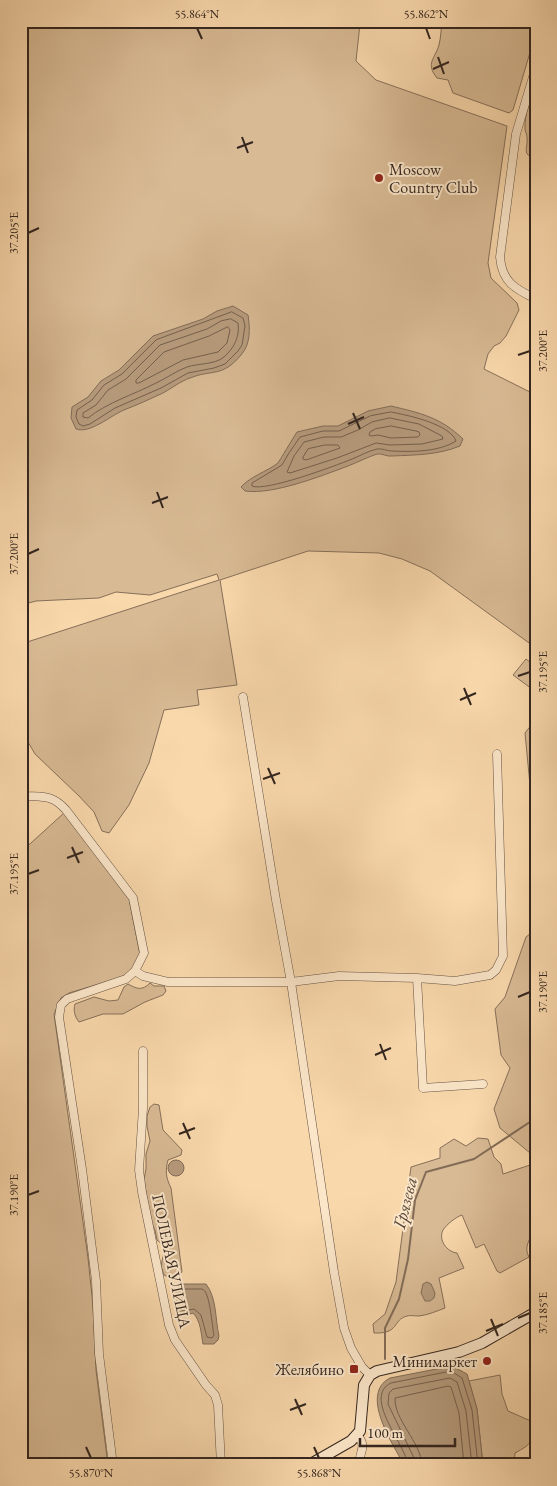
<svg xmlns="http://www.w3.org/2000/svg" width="557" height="1486" viewBox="0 0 557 1486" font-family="'EB Garamond',serif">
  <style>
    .green { fill: #d8ba94; stroke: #86705a }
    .water { fill: #b69b7c; stroke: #826c57 }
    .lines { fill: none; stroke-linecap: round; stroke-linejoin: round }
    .shore { stroke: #75604e; stroke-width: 1 }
    .stream { stroke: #826c57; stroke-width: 2 }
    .street-casing { stroke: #655242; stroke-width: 9 }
    .secondary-casing { stroke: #34261f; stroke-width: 12 }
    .street { stroke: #fbe6c9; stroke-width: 8 }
    .secondary { stroke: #fbe6c9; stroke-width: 10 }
    .ticks { fill: none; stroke: #34261f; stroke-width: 2 }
    .poi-dot { fill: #8f2418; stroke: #fbe6c9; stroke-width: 2 }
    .labels { text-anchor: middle; stroke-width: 4; stroke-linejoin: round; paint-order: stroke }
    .poi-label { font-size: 16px; fill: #34261f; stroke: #fbe6c9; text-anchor: end }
    .street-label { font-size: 16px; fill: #34261f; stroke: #fbe6c9 }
    .water-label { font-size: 18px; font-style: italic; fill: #5b493b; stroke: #fbe6c9 }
    .neatline { fill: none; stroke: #34261f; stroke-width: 2 }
    .ticks-label { font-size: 12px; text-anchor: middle; fill: #34261f }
  </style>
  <rect width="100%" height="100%" fill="#f9d8ac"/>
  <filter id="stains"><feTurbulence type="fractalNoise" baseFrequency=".004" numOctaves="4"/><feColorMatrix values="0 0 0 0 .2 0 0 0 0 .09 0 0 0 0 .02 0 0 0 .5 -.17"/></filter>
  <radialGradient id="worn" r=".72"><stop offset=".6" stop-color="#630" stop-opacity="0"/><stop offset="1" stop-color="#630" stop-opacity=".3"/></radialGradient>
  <path class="green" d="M21,21H362L360,24L356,61L376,80L507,126L488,263L491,278L517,303L519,310L506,336L500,343L494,346L488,354L484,369L536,395V648L430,571L402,559L379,553L308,551L220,580L237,685L197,690L199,705L164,710L149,763L129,805L109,833L102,831L94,812L79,796L35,754L21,730V644L219,580L217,574L150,595L116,592L99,598L36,601L21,605Z
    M442,21H536V32L513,110L509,113L453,93L448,80L437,78C425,63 435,59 439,45C441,37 441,29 442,21Z
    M536,84V160C521,153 528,150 527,138C527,135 526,133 525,130C524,114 531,99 536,84Z
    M526,659L536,667V692L513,675Z
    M536,719V800L530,785L525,733Z
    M64,813L129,899L140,955L133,969L122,977L69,993L61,998L54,1014L88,1258L93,1306L96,1370L108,1465H21V852Z
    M536,929V1158L500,1128L494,1109L510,1068L501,1055L495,1009L505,997L526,937Z
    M150,983L154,986H164L166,991L163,995L145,1002L123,1014H103L79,1022C75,1017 73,1011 75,1004L94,997L109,1001L118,1000L124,987L128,984C137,989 142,991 150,983Z
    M154,1104L159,1105L163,1130L182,1150L181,1155L168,1160C165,1171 166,1178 171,1188L182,1272C176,1276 170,1279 164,1275L161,1266L164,1252V1246L157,1240L155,1230L150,1221L144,1179L146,1169V1154L150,1141L147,1126V1116L150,1107Z
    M478,1138L488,1139L494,1157L501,1164L503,1174L536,1163C536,1183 538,1204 536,1224C534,1236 522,1244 529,1257L500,1273L497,1271L484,1244L476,1248L462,1215C456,1217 447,1224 443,1230C438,1240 447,1252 457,1253L464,1268L439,1278L445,1308C437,1311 428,1315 419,1316C415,1316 410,1315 407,1316C392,1320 400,1334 374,1333L373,1324L385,1314L396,1282L411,1167L440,1158V1148L454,1139L466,1146Z
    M500,1375L502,1394L508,1411L533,1422C534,1441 532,1444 515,1453L514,1465H483L477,1409L469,1381Z"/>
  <path class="water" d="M233,306L248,315C250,328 251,344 241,355C222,378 212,369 190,378C181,381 172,388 163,393C150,399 137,405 124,410C110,416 90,434 76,429L71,418L72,407L88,397L101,381L119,370L153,336L203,319L217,311Z
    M391,406C420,413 440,417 463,439L460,446C438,455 415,455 392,456C387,457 382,453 377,454C368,457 358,462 348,466C321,476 273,495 245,491L241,487C251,476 266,472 278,463C280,460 293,438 297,432L323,426H338L368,411Z
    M168 1168a8 8 0 1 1 16 0a8 8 0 1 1-16 0Z
    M427,1282L431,1284L435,1293L434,1298L430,1301H425L421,1293L423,1284Z
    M177,1284H206C217,1298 215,1319 219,1336L218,1340L214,1344H203C201,1334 201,1321 193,1313L184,1316H179C174,1308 171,1292 177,1284Z
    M452,1366L467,1374L477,1409L483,1465H404C393,1444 359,1394 390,1378Z"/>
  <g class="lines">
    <path class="shore" d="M232,312L243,318L245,326L242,345L238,351L225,364L214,368L188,373L161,388L115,408L90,424L83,426L79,424L76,417L77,410L92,400L104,385L122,374L156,340Z
      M231,319L238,323C240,337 234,348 224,357C214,365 199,363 187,367C176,371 167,378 156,383C133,395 108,402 88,418L83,417V413L96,405L108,390L126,379L160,345L207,329L221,321Z
      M228,327L230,330L227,343L218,352L183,360L139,383H136V380L164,352L209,336Z
      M391,412C407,415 450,424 456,441C439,452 412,452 392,451C387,451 382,448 377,449C368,451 360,456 352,459C335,466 265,492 252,486V483L282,465L289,453L300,437L323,431H339L370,416Z
      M390,418L419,424L442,436L443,439L422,444L390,445L376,443L337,458L290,473L287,472L294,456L304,442L324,437H341L358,430L372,422Z
      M391,426L416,431L419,432L420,435L418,437L391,438L378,435L371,436L369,435L370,432L375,429Z
      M325,445H338L340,448L306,460L303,459V457L308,449Z
      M181,1289C185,1289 199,1289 202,1289C210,1290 212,1327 214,1335L212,1338L207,1337L201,1315L194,1309L184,1311L181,1310L179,1292Z
      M408,1465C406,1445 362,1397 391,1383L451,1371L462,1378L472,1410L478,1465
      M415,1465L414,1458L388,1404L389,1393L393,1389L450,1378L457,1382L466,1411L472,1465
      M422,1465C421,1442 394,1420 395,1398L448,1386L451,1387L459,1413L464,1465"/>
    <path class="stream" d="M385,1359V1328L399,1299L408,1259L415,1200L426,1172L474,1159L536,1118"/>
    <g class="street-casing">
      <path id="street" d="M536,67L516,134L500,257C502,282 515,289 536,299
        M243,697L276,900L291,982L334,1272L344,1328L351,1348L362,1367L370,1375
        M21,790L26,796C44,797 53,795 66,810L133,898L144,953L135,971L126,979L67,999L61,1005L59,1017L82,1169L96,1281L99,1354L113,1465
        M135,971L143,976L168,982H291L339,976L417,978L455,981L490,975L496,970L503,956L497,754
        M417,978L423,1088L483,1084
        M143,1051V1108L139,1170L142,1192L169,1325L175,1340L206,1385L215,1395L218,1405L221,1465
        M357,1435C368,1447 359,1451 359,1465"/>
    </g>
    <g class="secondary-casing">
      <path id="secondary" d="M309,1465L351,1441L360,1431L364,1385L370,1375L377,1371L459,1352L482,1343L536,1312"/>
    </g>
    <use href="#street" class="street"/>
    <use href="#secondary" class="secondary"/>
  </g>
  <path class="ticks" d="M197,28L202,39M426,28L430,39M438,57L444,74M433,69L449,62M242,137L248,153M237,148L253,142M28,233L39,228M518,355L530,351M353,413L360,429M348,424L364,417M157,492L163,508M152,503L168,497M28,554L39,549M518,676L530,672M464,688L471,705M460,700L476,693M268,768L275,784M263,779L280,773M72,847L79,863M67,858L83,852M28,874L39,870M518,997L530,992M380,1044L386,1060M375,1055L391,1048M183,1123L190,1139M179,1134L195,1128M28,1195L39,1191M518,1318L530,1313M491,1319L498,1336M486,1331L503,1324M295,1399L302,1415M290,1410L306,1404M86,1447L91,1458M314,1447L319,1458"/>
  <g class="poi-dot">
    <circle cx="379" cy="178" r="5"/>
    <circle cx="487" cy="1361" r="5"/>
    <rect x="349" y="1364" width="10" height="10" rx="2.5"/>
  </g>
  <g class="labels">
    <g class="poi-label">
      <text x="389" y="175" text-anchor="start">Moscow<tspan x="389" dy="18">Country Club</tspan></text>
      <text x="477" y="1367">Минимаркет</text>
      <text x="344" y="1375">Желябино</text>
    </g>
    <g class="street-label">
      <text transform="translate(172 1261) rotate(78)" y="6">ПОЛЕВАЯ УЛИЦА</text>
    </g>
    <g class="water-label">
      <text transform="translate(405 1203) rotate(-76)" y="6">Грязева</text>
    </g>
  </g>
  <rect width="557" height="1486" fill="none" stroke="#f9d8ac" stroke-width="55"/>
  <path d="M360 1438v8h95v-8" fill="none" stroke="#34261f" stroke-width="2.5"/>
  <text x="367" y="1438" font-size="15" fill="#34261f" stroke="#fbe6c9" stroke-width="4" paint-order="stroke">100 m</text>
  <rect x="28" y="28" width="502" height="1430" class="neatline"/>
  <g class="ticks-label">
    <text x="197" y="18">55.864°N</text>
    <text x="426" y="18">55.862°N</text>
    <text transform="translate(14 233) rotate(-90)" y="4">37.205°E</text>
    <text transform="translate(543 351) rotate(-90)" y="4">37.200°E</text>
    <text transform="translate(14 554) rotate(-90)" y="4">37.200°E</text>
    <text transform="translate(543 672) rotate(-90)" y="4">37.195°E</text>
    <text transform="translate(14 874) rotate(-90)" y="4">37.195°E</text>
    <text transform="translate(543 992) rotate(-90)" y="4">37.190°E</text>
    <text transform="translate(14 1195) rotate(-90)" y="4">37.190°E</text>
    <text transform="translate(543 1313) rotate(-90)" y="4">37.185°E</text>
    <text x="91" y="1477">55.870°N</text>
    <text x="319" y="1477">55.868°N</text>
  </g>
  <rect width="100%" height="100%" filter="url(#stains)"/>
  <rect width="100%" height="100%" fill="url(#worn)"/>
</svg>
